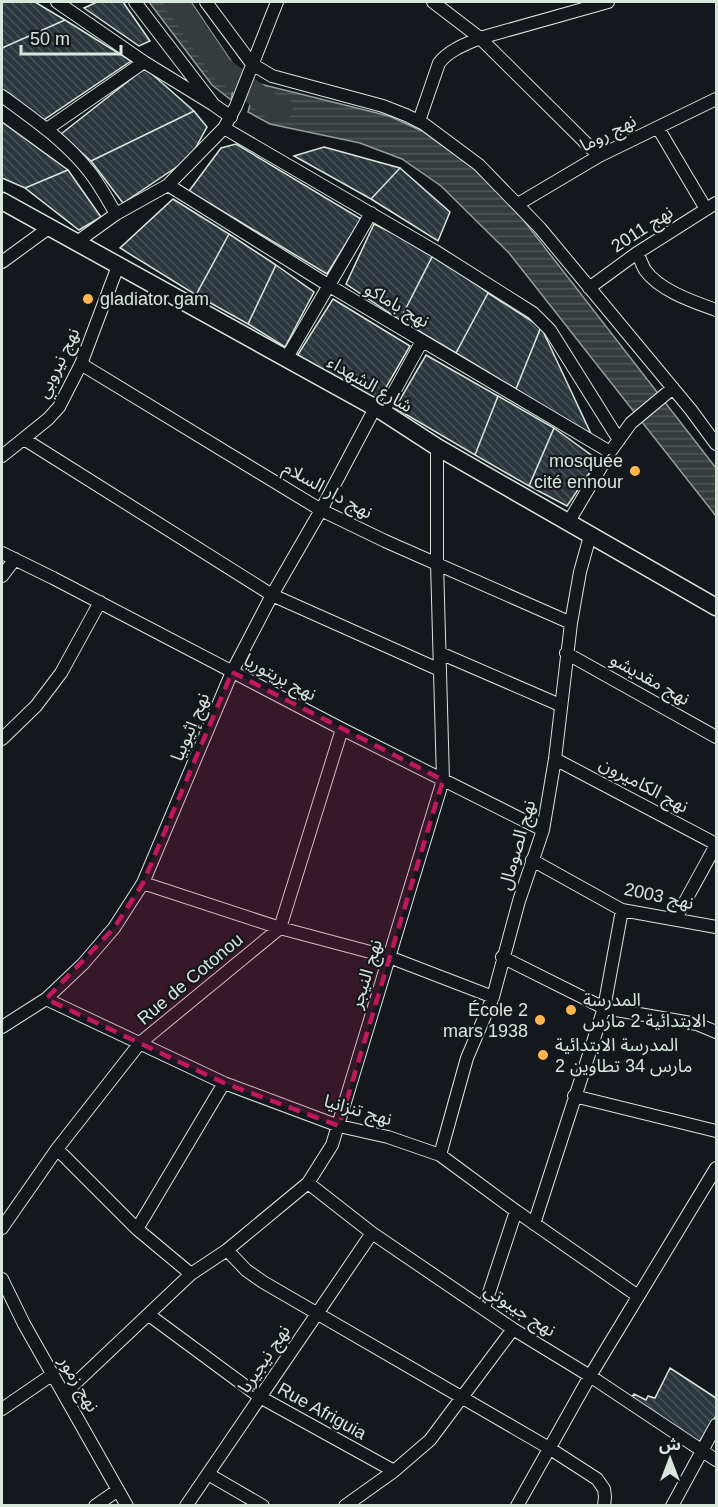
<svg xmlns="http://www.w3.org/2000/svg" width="718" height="1507" viewBox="0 0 718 1507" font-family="Helvetica,'Noto Sans Arabic',sans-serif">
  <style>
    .water { fill: url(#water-rules); stroke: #939e99; stroke-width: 1.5 }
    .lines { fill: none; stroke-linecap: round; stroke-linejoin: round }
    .river { stroke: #363b3e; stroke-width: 24 }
    .building { fill: url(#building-back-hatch); stroke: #d8e6dc; stroke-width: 1.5 }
    .street-casing { stroke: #d8e6dc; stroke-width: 14 }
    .secondary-casing { stroke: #d8e6dc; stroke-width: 19 }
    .street { stroke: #14181c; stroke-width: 12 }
    .secondary { stroke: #14181c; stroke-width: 16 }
    .marked { fill: #c2185b; fill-opacity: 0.2; stroke: #c2185b; stroke-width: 4.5; stroke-dasharray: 12 8; stroke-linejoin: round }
    .poi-dot { fill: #ffb74d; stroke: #14181c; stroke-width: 2 }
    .labels { text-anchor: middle; stroke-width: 4.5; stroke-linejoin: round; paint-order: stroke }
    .street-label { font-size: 18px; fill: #d8e6dc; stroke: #14181c }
    .poi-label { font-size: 18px; fill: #d8e6dc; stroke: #14181c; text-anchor: start }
  </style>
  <defs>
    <pattern id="water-rules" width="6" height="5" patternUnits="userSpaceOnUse" patternTransform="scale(1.5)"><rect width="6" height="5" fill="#363b3e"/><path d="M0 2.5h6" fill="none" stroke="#525759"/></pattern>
    <pattern id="building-back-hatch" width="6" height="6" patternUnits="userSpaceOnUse" patternTransform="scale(1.5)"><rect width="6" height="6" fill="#2c363c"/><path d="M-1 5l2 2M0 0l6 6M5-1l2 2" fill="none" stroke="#4a5358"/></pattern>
  </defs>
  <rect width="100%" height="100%" fill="#14181c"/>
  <path class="water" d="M149,2H191L237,70L231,100L212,85Z
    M256,83L389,116L422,131L473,168L518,213L716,468V516L509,253L441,186L402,159L360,143L270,124L248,112Z"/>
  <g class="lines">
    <path class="river" d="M176,2L221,68L271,106L281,108"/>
  </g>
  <path class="building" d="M2,2H35L65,20L2,48Z
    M97,2H123L150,41L139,46L84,8Z
    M65,20L131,61L42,121L2,89V48Z
    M145,68L194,111L91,161L61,134Z
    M194,111L207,127L190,158L123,203L91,161Z
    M2,122L68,170L25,188L2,178Z
    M236,144L361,219L327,274L189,191L221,148Z
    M324,147L400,168L371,199L294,156Z
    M400,168L450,212L438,241L371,199Z
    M68,170L101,217L79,230L25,188Z
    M173,199L229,234L196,295L120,248Z
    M374,224L434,253L400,320L346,284Z
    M229,234L276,265L248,324L196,295Z
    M434,253L488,293L456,353L400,320Z
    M276,265L314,292L285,347L248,324Z
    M488,293L541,327L516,389L456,353Z
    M333,299L410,346L377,403L297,356Z
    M541,327L593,438L516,389Z
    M426,355L498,396L475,455L395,408Z
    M498,396L554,428L529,486L475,455Z
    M554,428L598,460L567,506L529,486Z
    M670,1368L716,1398V1416L700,1441L696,1443L630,1400L634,1394L646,1400L648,1396L655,1398Z"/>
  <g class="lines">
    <g class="street-casing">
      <path id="street" d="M57,2L144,62L214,105
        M135,2L214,105L231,117
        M206,2L252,64L272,76L383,106L406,115L424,124L479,165L540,228L691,410L716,444
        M433,2L480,38L599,156
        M2,96C32,118 64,140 88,170C99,183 107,199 116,214
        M419,121L439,63C449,50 466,44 480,38L608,2
        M224,128L435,251L533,313L550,330L619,440
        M658,128L706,209
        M47,129L144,62
        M168,185L328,285L610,452
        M518,204L599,156L716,99
        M77,242L116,214L168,185L224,128L236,106L277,2
        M637,253C640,258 642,265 645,270C660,291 694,302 716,310
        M2,262L50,227
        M589,288L637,253L716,203
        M286,359L371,213
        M81,364L321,510L385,541L571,623
        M383,412L422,341
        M24,439L272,595L440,670
        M2,456L48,419L59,407L81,364L118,266
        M568,523L610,452L631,423L673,388
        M2,553L53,578L342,729L543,830
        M2,576L15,559
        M440,653L560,705
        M566,653L716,737
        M2,739L36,706L61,673L100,602
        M555,759L716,844
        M532,860L622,910L716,927
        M143,883L280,928L389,957L493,997
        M676,918L716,845
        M502,957L604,1008L697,1024L716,1032
        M46,999L224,1083L339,1126L388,1137L440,1155L516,1211L638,1296
        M2,1027L46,999L83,964L114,928L143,883L232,672L272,595L321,510L375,408
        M574,1096L716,1131
        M57,1149L137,1229L191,1274
        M440,1155L467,1058L493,997L519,901L543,830L555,759L571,623L580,572L590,536
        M308,1183L372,1233L513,1329L590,1376L716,1460
        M534,1224L604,1008L622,910
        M2,1228L57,1149L140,1043L280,928L342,729
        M137,1229L224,1083
        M227,1250L246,1270L263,1282L549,1448L597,1479L604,1489L605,1497L604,1506
        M2,1279L24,1324L127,1506
        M484,1308L516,1211
        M149,1315L260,1397L394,1471
        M64,1394L191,1274L227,1250L308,1183L332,1145L443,780L437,563V447
        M2,1409L53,1374
        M208,1474L263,1506
        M95,1506L118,1490
        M186,1506L372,1233
        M345,1506L394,1471L430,1440L513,1329
        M517,1506L590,1376L716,1168
        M672,1506L716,1425"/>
    </g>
    <g class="secondary-casing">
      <path id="secondary" d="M2,201L383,412L437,447L716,607"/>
    </g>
    <use href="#street" class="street"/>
    <use href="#secondary" class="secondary"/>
  </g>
  <path class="marked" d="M232,672L443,780L339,1126L224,1083L46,999L114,928L143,883Z"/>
  <g class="poi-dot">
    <circle cx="88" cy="299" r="6"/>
    <circle cx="635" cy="471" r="6"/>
    <circle cx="571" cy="1010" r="6"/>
    <circle cx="540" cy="1020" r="6"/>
    <circle cx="543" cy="1055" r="6"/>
  </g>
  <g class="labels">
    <g class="street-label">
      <text transform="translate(608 133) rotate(-27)" y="6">نهج روما</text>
      <text transform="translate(642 229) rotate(-33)" y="6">نهج 2011</text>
      <text transform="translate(397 305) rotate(30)" y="6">نهج باماكو</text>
      <text transform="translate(58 363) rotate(-64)" y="6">نهج نيروبي</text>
      <text transform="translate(370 384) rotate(30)" y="6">شارع الشهداء</text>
      <text transform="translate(328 490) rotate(29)" y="6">نهج دار السلام</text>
      <text transform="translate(280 677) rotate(28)" y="6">نهج بريتوريا</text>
      <text transform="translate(650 679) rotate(29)" y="6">نهج مقديشو</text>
      <text transform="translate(190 727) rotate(-67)" y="6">نهج إثيوبيا</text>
      <text transform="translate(644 785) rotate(28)" y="6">نهج الكاميرون</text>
      <text transform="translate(517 845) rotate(-74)" y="6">نهج الصومال</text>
      <text transform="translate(659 896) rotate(12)" y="6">نهج 2003</text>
      <text transform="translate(366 974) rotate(-73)" y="6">نهج النيجر</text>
      <text transform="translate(190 979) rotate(-40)" y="6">Rue de Cotonou</text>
      <text transform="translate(358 1110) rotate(16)" y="6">نهج تنزانيا</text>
      <text transform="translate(520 1310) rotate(33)" y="6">نهج جيبوتي</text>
      <text transform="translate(264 1359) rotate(-56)" y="6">نهج نيجيريا</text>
      <text transform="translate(79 1384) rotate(60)" y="6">نهج زمور</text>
      <text transform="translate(322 1411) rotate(29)" y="6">Rue Afriguia</text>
    </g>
    <g class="poi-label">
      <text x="100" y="305">gladiator gam</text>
      <text x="623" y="467" text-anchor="end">mosquée<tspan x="623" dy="21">cité ennour</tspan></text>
      <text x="583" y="1006">المدرسة<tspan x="583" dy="21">الابتدائية 2 مارس</tspan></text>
      <text x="528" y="1016" text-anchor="end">École 2<tspan x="528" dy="21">mars 1938</tspan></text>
      <text x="555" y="1051">المدرسة الابتدائية<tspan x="555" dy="21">2 مارس 34 تطاوين</tspan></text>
    </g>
  </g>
  <rect width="718" height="1507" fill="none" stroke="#d8e6dc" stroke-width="6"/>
  <g transform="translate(670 1459)" stroke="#14181c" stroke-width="4.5" paint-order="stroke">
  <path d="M0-4.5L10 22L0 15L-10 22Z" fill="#d8e6dc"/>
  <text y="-9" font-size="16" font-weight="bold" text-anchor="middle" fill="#d8e6dc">ش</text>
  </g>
  <path d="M21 45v9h100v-9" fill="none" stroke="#d8e6dc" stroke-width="3"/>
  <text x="30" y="45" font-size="18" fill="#d8e6dc" stroke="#14181c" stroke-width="4.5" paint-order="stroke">50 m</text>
</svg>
